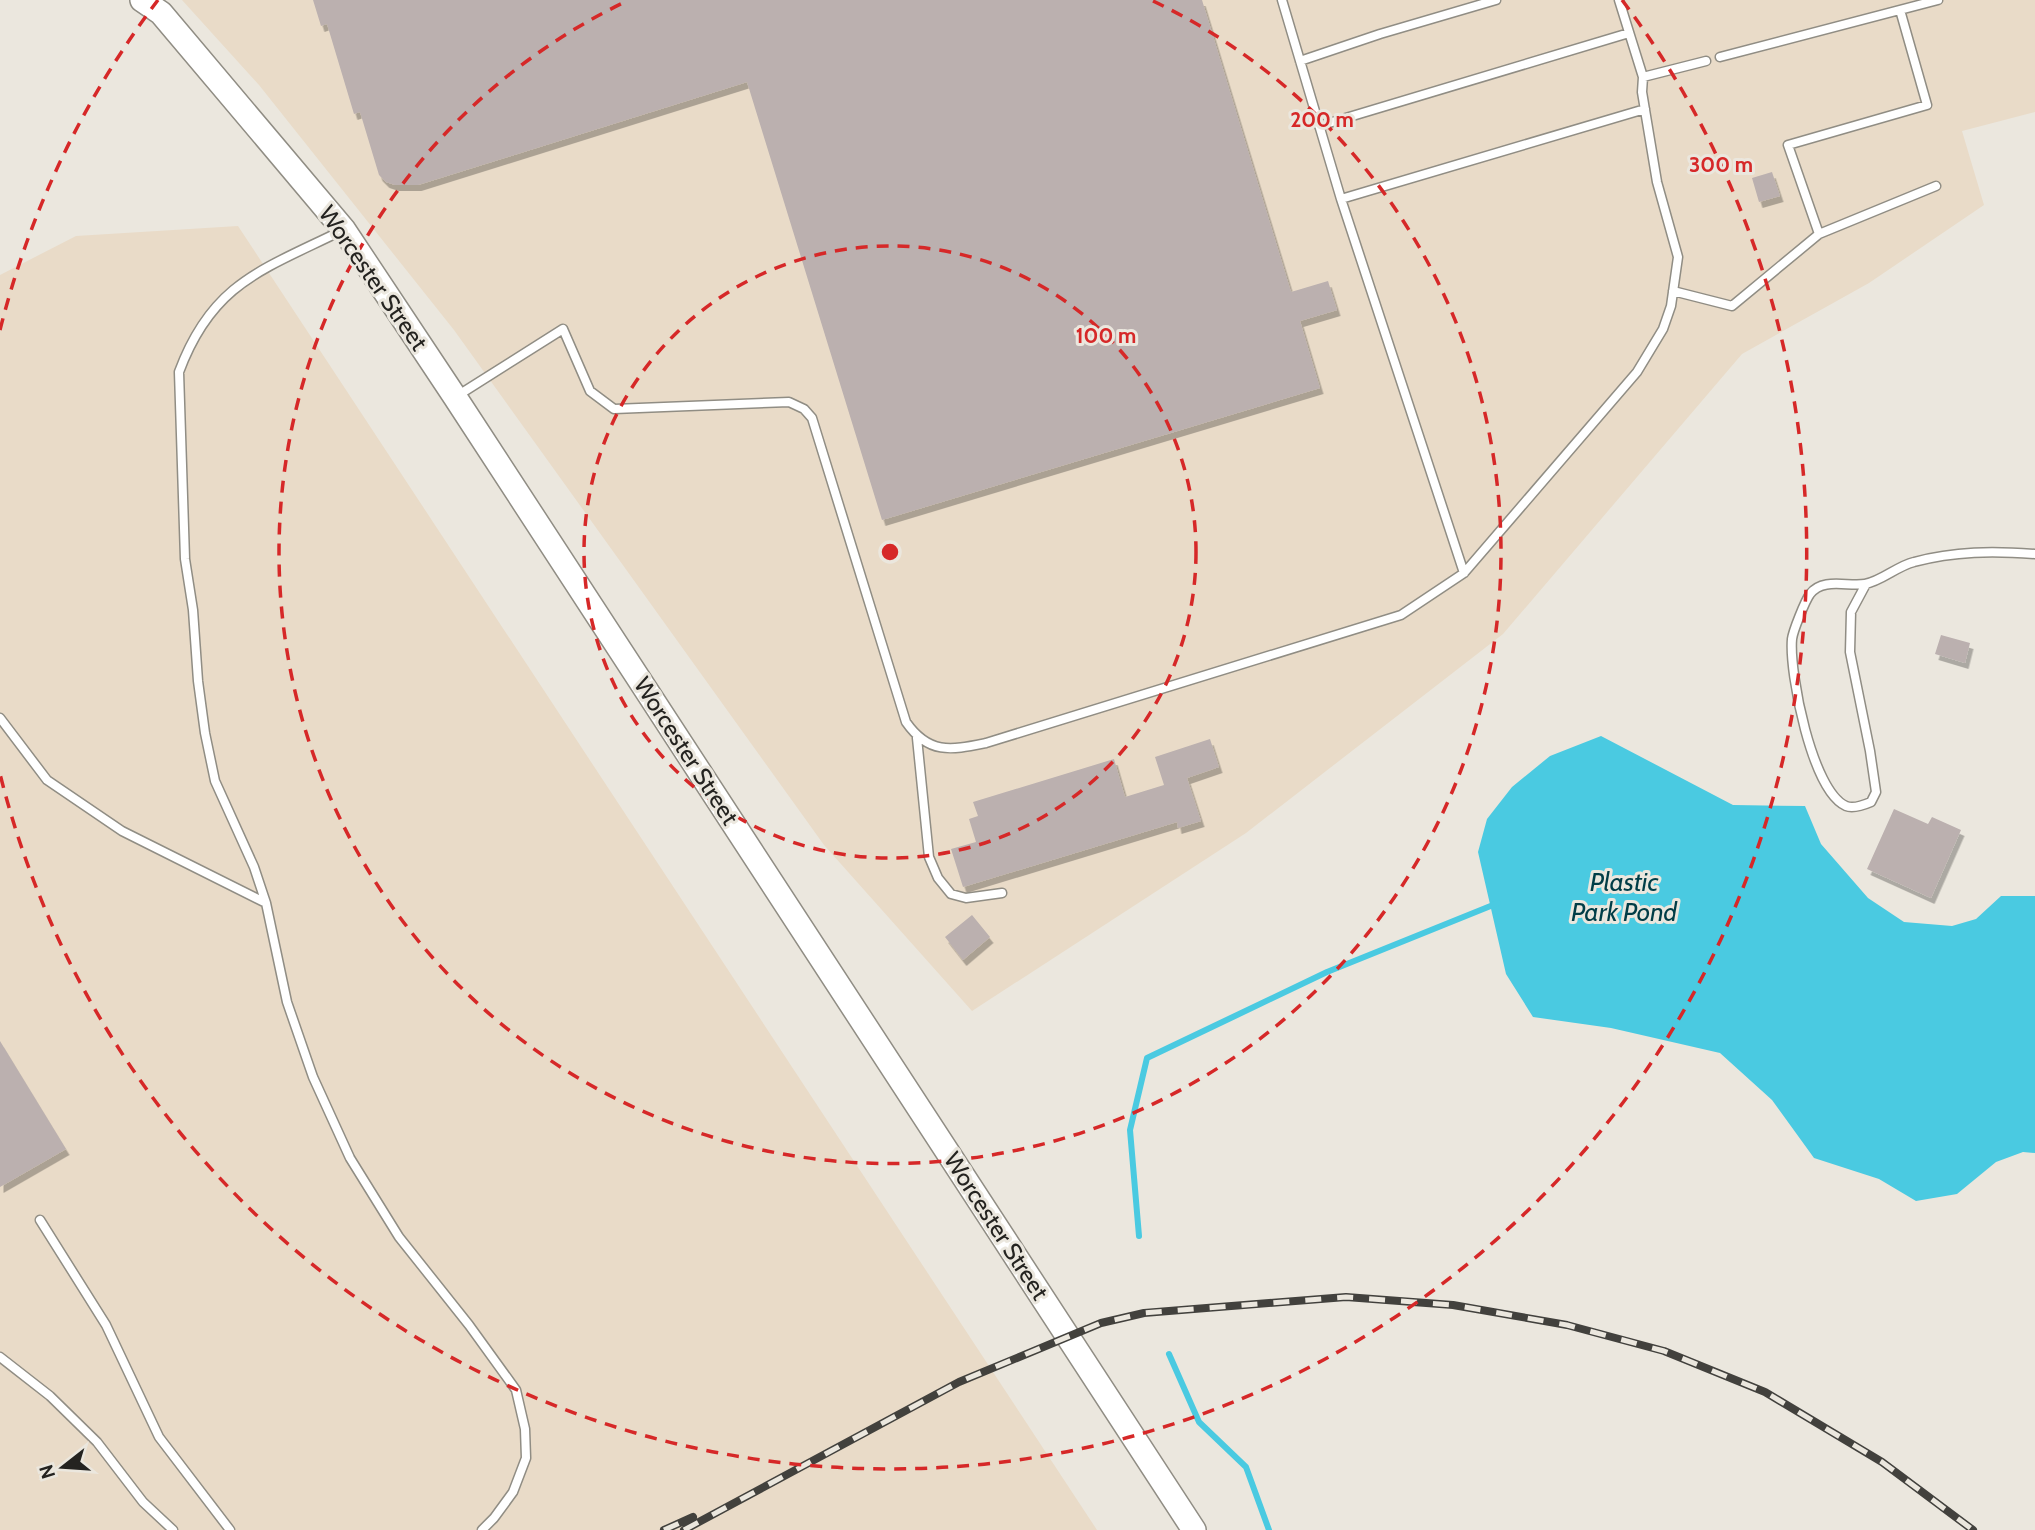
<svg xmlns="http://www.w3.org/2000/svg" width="2035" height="1530" viewBox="0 0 2035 1530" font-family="Cabin,sans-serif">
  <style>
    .industrial { fill: #e9dbc8 }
    .water { fill: #4acae1 }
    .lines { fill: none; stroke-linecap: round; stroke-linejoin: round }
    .stream { stroke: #4acae1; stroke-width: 6 }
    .building { fill: #bbb0af; filter: url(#shadow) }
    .lane-casing { stroke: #908d84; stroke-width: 11 }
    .secondary-casing { stroke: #908d84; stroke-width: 26 }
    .lane { stroke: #fff; stroke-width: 8 }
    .secondary { stroke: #fff; stroke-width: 23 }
    .rail-casing { stroke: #42413d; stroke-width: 8 }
    .rail { stroke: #ebe7de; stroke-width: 5; stroke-dasharray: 16; stroke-linecap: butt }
    .ring { fill: none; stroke: #d62828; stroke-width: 3.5; stroke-dasharray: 12 9 }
    .labels { text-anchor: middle; stroke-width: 6; stroke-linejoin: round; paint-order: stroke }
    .street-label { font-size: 24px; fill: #242320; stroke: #ebe7de }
    .water-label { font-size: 26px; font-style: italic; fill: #003d47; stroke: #ebe7de }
    .centre { fill: #d62828; stroke: #ebe7de; stroke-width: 3.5 }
    .ring-label { font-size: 21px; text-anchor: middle; font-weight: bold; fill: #d62828; stroke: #ebe7de; stroke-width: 6; stroke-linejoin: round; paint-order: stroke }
  </style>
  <defs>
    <filter id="shadow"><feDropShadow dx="3.5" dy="6" stdDeviation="0" flood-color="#0004"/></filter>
  </defs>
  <rect width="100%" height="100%" fill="#ebe7de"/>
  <path class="industrial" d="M182,0H2035V112L1962,131L1984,205L1869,283L1742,354L1503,634L1246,833L972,1011L824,845L454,330L259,85Z
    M238,226L1097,1530H0V275L76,236Z"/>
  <path class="water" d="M1601,736L1733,805L1805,806L1821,844L1868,898L1904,922L1952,926L1976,919L2001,896H2035V1153L2023,1152L1996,1162L1957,1194L1916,1201L1879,1179L1814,1158L1772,1100L1720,1053L1611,1028L1533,1017L1506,974L1478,852L1487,819L1512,787L1550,756Z"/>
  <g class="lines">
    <path class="stream" d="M1139,1236L1130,1130L1147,1058L1327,972L1498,903
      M1169,1354L1199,1422L1246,1467L1269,1530"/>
  </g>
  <path class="building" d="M313,0H1202L1291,292L1328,281L1337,310L1300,321L1320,388L882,520L747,82L418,185H395L386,182L379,175L360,112L354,114L327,24L321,26Z
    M1772,172L1780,196L1759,202L1752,178Z
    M1941,635L1970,643L1965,663L1935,654Z
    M1210,739L1219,767L1187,778L1201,821L1178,828L1177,822L963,887L951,849L976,842L969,819L978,816L973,802L1114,759L1125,797L1164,785L1155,757Z
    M1894,809L1928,824L1932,817L1961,830L1931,898L1867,869Z
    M972,915L990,937L963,960L945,937Z
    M0,1041L66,1149L0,1187Z"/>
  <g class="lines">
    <g class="lane-casing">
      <path id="lane" d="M1282,0L1341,199L1645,109
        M1619,0L1643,77
        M1720,57L1938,0
        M1300,61L1380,34L1496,0
        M1319,126L1629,33
        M1341,199L1464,573
        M1819,234L1788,145L1927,105L1900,10
        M1673,291L1732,306L1819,234L1936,186
        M457,396L563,329L590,391L614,409L789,402L804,409L812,418L906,722C929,755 951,750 986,743L1401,615L1464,573L1637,372L1663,329L1671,306L1678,257L1657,182L1642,92L1643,77L1706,61
        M1866,584L1851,612L1850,652L1870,751L1876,792L1871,802C1864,805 1853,809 1846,806C1812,791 1789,673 1792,639C1793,631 1805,601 1810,594C1823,577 1848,587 1865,584C1882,581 1897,566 1914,562C1955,551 1993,551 2035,554
        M0,718L47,780L122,831L266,903L287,1002L313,1077L350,1158L399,1237L469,1325L516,1390L525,1429L526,1458L513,1492L494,1518L482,1530
        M917,738L929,857L938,878L951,894L966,898L1002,893
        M266,903L254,867L215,781L205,733L198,681L193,610L185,559L179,372C212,283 262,270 341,231
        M40,1220L106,1325L159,1437L230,1530
        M0,1357L50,1396L97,1442L143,1502L173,1530"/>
    </g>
    <g class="secondary-casing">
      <path id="secondary" d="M142,0L161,13L344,230L455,397L1194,1530"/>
    </g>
    <use href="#lane" class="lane"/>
    <use href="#secondary" class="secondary"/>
    <g class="rail-casing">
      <path id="rail" d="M664,1530L693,1517
        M684,1530L959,1382L1101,1323L1144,1313L1346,1297L1453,1305L1567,1325L1664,1351L1765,1392L1882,1462L1973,1530"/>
    </g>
    <use href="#rail" class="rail"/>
  </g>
  <g class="ring">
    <circle cx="890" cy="552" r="306"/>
    <path d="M1153 1A611 611 0 1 1 627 1"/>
    <path d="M0 330A917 917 0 0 1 158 0M1622 0A917 917 0 1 1 0 774"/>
  </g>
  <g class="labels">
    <g class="street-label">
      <text transform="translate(373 278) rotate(55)" y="8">Worcester Street</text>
      <text transform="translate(686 751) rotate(57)" y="8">Worcester Street</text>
      <text transform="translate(996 1226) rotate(57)" y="8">Worcester Street</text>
    </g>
    <g class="water-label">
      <text x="1624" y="891">Plastic<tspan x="1624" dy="30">Park Pond</tspan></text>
    </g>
  </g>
  <circle cx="890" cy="552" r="10" class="centre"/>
  <g class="ring-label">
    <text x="1322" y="127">200 m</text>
    <text x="1721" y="172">300 m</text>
    <text x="1106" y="343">100 m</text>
  </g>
  <g transform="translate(63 1467) rotate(253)" stroke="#ebe7de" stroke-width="5" paint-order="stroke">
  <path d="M0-5L12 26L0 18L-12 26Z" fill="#242320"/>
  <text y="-10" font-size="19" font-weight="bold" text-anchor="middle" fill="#242320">N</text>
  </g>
</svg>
